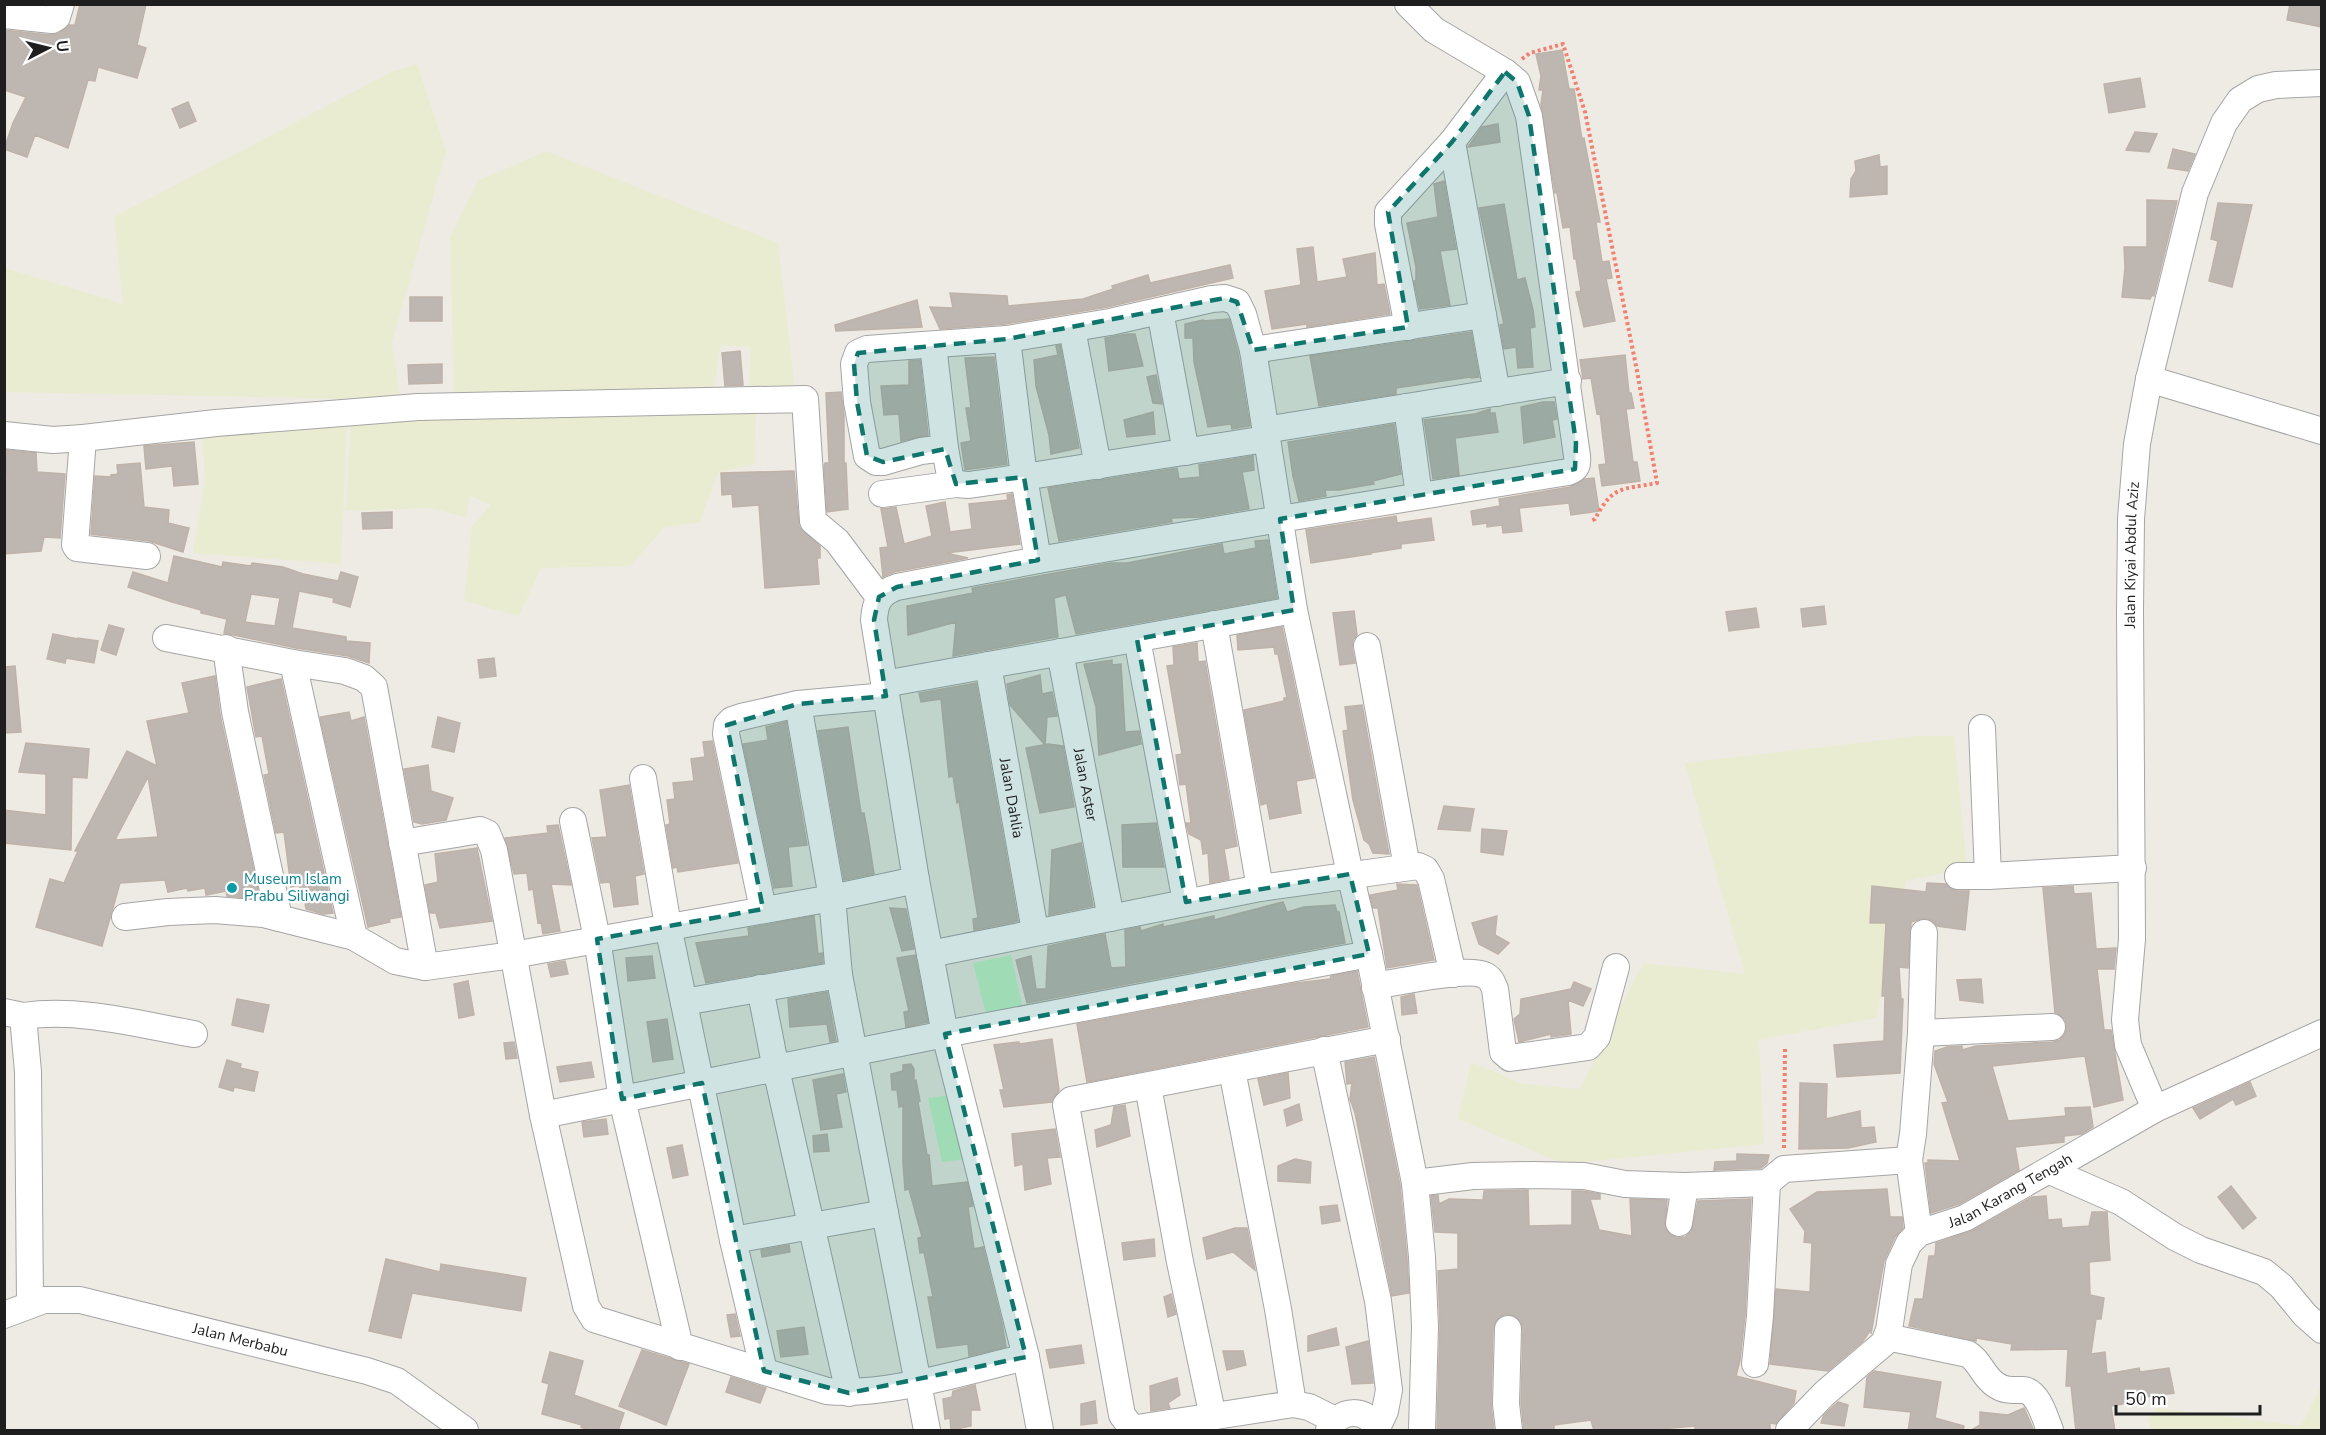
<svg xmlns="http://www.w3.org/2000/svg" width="2326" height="1435" viewBox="0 0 2326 1435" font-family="'Nunito Sans',sans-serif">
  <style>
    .farmland { fill: #eaecd1 }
    .park { fill: #c4f6c7 }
    .building { fill: #beb7b1; stroke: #bfb2a8; stroke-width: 1.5; fill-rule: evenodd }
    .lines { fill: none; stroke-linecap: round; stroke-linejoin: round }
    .minor-casing { stroke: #a5a5a5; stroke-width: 28 }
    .path { stroke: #f17f72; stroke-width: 4; stroke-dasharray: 3 3; stroke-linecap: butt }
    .minor { stroke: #fff; stroke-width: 26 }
    .marked { fill: #0f766e; fill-opacity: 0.2; stroke: #0f766e; stroke-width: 4.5; stroke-dasharray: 12 8; stroke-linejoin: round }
    .culture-dot { fill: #0f9aa8; stroke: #fff; stroke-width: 2 }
    .labels { text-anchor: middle; stroke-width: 4.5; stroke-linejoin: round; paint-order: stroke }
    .street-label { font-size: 15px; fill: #1e1e1e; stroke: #fff }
    .culture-label { font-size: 15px; fill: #0d838f; stroke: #fff; text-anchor: start }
  </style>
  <rect width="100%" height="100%" fill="#eeebe4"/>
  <path class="farmland" d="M417,64L446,151L392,343L401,400L5,392V268L123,304L114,217L392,72Z
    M546,151L778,243L795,389L749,388L751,347L721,345L714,387L454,395L450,237L478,181Z
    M756,408L755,464L718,472L700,522L664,528L630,566L541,568L519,616L464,601L472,526L491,505L470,496L466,518L432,508L346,511L351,419Z
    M347,421L341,564L193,553L205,482L202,432Z
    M1917,736H1954L1967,868L1906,881L1876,1018L1759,1040L1764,1144L1564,1164L1458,1119L1471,1062L1523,1084L1580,1089L1643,963L1745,974L1685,763Z
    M2321,1386V1430H2152L2147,1420L2158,1408L2301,1426Z"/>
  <path class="park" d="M1011,955L1024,1013L988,1021L973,963Z
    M965,1093L977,1158L942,1162L928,1098Z"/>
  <path class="building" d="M80,4H146L137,45L146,48L137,78L98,67L95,81L88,80L68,148L35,135L27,157L4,149L13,123L26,97L4,90V30L50,35L59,33L69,25H75Z
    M2290,4H2322V27L2287,20Z
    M1562,50L1569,89H1574L1582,139L1584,138L1594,190L1600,222H1596L1602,262L1609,261L1612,278L1606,279L1615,321L1584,327L1576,292L1581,291L1576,259H1574L1570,227L1563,228L1557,193H1555L1541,104L1543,90H1539L1541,76L1536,54Z
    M2140,78L2145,107L2109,113L2104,84Z
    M188,102L196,121L180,128L172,109Z
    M1498,124L1500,142L1468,147L1482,127Z
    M2135,132L2157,134L2149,152L2126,150Z
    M2173,149L2195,154L2188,171L2168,168Z
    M1879,155L1880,167L1887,166V194L1850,197L1851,179L1856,171L1855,161Z
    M1444,181L1456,249L1440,251L1450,305L1420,309L1414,281H1416V267L1407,223L1438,217L1434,184Z
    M2147,200L2177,201L2154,296L2152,295L2150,299L2122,297L2125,268L2124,247H2147Z
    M2218,203L2252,205L2232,287L2209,281L2218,241L2211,239Z
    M1504,204L1517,280L1525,278L1533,310L1535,327L1530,328L1533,367L1518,368L1516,347L1504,349L1500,325L1504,324L1479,208Z
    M1313,247L1317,282L1347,277L1343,259L1375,253L1377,285L1384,284L1390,314L1307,327V324L1272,329L1265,291L1301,285L1297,249Z
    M1230,265L1233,278L1107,307L1005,324L940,329L930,307L953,308L950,293L1007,296L1008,306L1083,299L1113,289L1112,286L1148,275L1150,283Z
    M410,297H442V321H410Z
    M917,300L922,327L836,331L835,325Z
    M1229,319L1238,353L1250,426L1232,429L1231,424L1208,427L1194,362L1193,338H1185V324L1203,320V321Z
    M1471,332L1479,377L1471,378L1470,377L1396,388V394L1319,406L1310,356Z
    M1127,334H1135L1143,366L1109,371L1105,338Z
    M1060,345L1079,448L1051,454L1049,435L1036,386L1034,360L1058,355L1056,346Z
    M740,351L743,385L725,386L722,353Z
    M1625,355L1629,393H1631L1634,408L1626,409L1633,462H1637L1640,481L1602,486L1599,465L1606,464L1600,413L1597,414L1591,378L1583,379L1580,360Z
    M994,357L1007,464L965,470L961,443L971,441L966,408H971L965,358Z
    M920,360L928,435L901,441L899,414L884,415L881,386L909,385V361Z
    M442,364V383L409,384L408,365Z
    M1156,375L1162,404L1153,403L1147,377Z
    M841,392L844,415V463H846L848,509L827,512L824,466L825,463H829L826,393Z
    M1543,402H1554L1557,419L1552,420L1555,437L1524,443L1521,407Z
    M1490,409V413H1495L1498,432L1455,438L1459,475L1433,479L1424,420L1475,414Z
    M1153,412L1155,434L1127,437L1124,420Z
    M1394,424L1401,474L1373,481L1374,484L1339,490H1325L1326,496L1299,501L1293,476L1288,442Z
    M194,442L198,484L174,486L172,466L146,469L144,446Z
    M6,450L36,453L37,472L65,474L60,538L44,537L41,551L4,554V481H7Z
    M1253,456L1254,470L1242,472L1249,509L1202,517L1171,518L1172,522L1059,541L1048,488L1177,468L1179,479L1200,477L1199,465Z
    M140,463L144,507L169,510L168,523L189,528L183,552L149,541L91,534L95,476L111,477V475L118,474L117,465Z
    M794,471L799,527L820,546V558H817L819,584L765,588L759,505L733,507L732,494L722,495L721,473Z
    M1594,478L1599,511L1571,515L1569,503L1519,508L1522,531L1503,533L1502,525L1487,527V523L1473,525L1471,511L1500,506L1499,499L1570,487L1585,479Z
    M1012,494L1020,544L946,553L968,558L894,572L883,577L880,548L888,547L881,509L896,507L904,544L932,536L926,506L945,502L950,532L972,529L969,504L1008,500L1007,495Z
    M392,512V528L363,529L362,513Z
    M1396,516L1397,523L1431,518L1434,540L1401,544V548L1370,553L1371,554L1311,563L1306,530Z
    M1268,540L1277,598L1076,634L1066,595L1054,598L1058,637L953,656L956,622L908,635L907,606L973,593L972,588L1111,563H1127L1158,557L1222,544L1224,554L1256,548L1255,541Z
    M174,556L222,567L223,562L251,566L252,563L283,567L303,574L338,581L341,572L358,577L350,607L333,602L334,598L299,591L292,628L346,637V641L370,643L369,663L348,656L296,648L224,633L227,619L201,613V610L172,602L128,587L133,572L168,583ZM251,594L280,598L275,626L245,622Z
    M1824,606L1826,624L1803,627L1801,609Z
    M1756,608L1759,627L1729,631L1726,612Z
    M1354,611L1357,635L1353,640L1352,648L1355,663L1340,665L1333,613Z
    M109,625L124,629L116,655L101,650Z
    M1282,627L1314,778L1296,781L1301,813L1270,819L1267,803L1261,805L1244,710L1284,701V698H1287L1278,654H1275L1274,647L1238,650L1237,635Z
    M53,634L78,639V638L98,641L94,663L66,658L65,663L47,659Z
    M1197,643L1198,662L1205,661L1237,846L1224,849L1229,879L1210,883L1208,853L1203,854L1201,840L1189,834L1186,823H1191L1186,784L1180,785L1176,755L1182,754L1167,666L1174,665L1173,647Z
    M494,658L496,676L480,678L478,660Z
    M1112,660V665L1121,664L1125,732L1139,731L1141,744L1099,755L1096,707L1084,664Z
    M15,666L21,732L4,733V667Z
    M1040,675L1042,694L1052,692L1057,716L1047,717L1045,745L1010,705L1007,684Z
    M215,676L220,715L260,899L227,896L226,891L206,895L205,888L188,891L187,888L168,892L165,880L120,883L102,946L36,927L50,879L64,883L78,851H75L127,751L157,766L147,721L189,713L182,683ZM148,777L158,837L115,840Z
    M281,679L333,913L323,914L306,909L305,902H301L299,885L291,887L284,832L276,833L264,775L269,774L262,736L256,737L247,687Z
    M976,683L1018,921L974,930L973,919L978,918L959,801L957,803L953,776L949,777L941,699L921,702L919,693Z
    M1362,705L1389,854L1373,853L1369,844L1364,840L1353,800L1343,731L1348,730L1345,707Z
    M349,712L351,721L364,717L401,917L389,919L390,922L368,927L320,717Z
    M438,717L460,723L454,752L432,747Z
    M786,722L807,845L788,847L792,886L774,888L743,744L768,740L766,727Z
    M848,727L861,813H864L868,835L874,874L844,880L818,731Z
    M712,741L738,863L678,872L677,867L673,868L666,825L670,824L667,800L675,799L673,783L694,781L691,759L705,757L703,742Z
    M26,743L89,749L87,778L72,777L71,850L4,843V810L46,815V774L19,772Z
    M1048,744L1063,746L1074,807L1040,813L1026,748Z
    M428,765L431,791L453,798L446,820L422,824L414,822L404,769Z
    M629,785L644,874L635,876L638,904L614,907L610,882L601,883L592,838L607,837L600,790Z
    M1444,806L1474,809L1470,831L1438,829Z
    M1156,823L1164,867H1123L1122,825Z
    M558,825L571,885L551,884L560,931L543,934L541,922L538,923L533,889L529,890L527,873L514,874L505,838L548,833L547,826Z
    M1482,829L1507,831L1503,855L1481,852Z
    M1081,843L1093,906L1049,915L1052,850Z
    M477,848L492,921L440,928L436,913H430L425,885L438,882L435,854Z
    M1927,883L1946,884L1957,891H1969L1965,930L1937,926L1932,921L1925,918L1911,922L1908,968L1899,967L1901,999H1903L1900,1073L1837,1077L1834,1045L1884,1041L1885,996H1882L1886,923H1870L1872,886L1926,892Z
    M1397,884L1417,885L1434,960L1387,968L1378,908H1373L1370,895L1398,890Z
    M2073,886L2074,894L2091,893L2096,949L2116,948L2114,969H2097L2104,1030H2111L2123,1100L2094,1107L2085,1056L1992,1066L2008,1121L2066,1116L2065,1108L2090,1107L2093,1127L2082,1134L2064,1136V1142L2015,1147L2019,1170L1959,1204L1931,1213L1925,1163H1928V1160L1960,1161L1942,1103L1948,1102L1934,1064L1935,1051L1947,1047L1962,1046V1050L1976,1046L2053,1042L2060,1040L2065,1034L2067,1027L2065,1019L2055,1013L2043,888Z
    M1283,902L1287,912L1304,907L1335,905L1337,912H1339L1345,943L1027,1003L1016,960L1031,956L1036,989H1046L1048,946L1105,934L1111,968L1126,967L1125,930L1140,927L1141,931L1163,924V927L1214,916V920Z
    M890,908L906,909L914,949L902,951Z
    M814,916L818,954L822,953L823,963L706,983L696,943L749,936L748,928Z
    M1497,916L1495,935L1509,943L1498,954L1479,944L1472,923Z
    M915,955L928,1022L906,1027L904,1012L909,1011L897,958Z
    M652,956L655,978L628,981L626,958Z
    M565,961L568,974L551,977L548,964Z
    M1357,971L1368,1027L1087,1082L1077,1024L1296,983L1330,979L1331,976Z
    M1981,979L1983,1003L1960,1000L1957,980Z
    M468,981L474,1015L459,1018L454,984Z
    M1574,982L1591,989L1583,1006L1568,1000L1571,1034L1551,1037V1034L1519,1042L1514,1019L1520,1014L1521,999L1571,989Z
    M827,992L836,1041L830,1042L827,1024L790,1027L788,999Z
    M1414,994L1417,1013L1402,1015L1401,997Z
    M237,999L269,1005L263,1032L232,1025Z
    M667,1019L673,1059L653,1062L647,1022Z
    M1052,1039L1059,1090L1052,1102L1004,1107L1000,1090H1004L994,1045L1019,1042L1020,1044Z
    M514,1042L517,1058L506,1059L504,1043Z
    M1374,1057L1400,1185L1407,1258L1409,1293L1392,1296L1355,1113L1350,1099L1352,1083L1347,1084L1345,1062Z
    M227,1060L241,1064L240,1068L258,1072L254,1091L234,1087L233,1091L219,1087Z
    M591,1062L594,1077L560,1082L557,1067Z
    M911,1064L914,1069V1081L916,1080L920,1101L918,1102L927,1155H929L932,1186L967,1182L973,1206L968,1207L974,1249L983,1247L1002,1323L1006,1347L969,1356L968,1344L937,1348L928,1297H933L924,1252L920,1253L918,1238L922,1237L909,1189L905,1190L903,1162V1106L899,1107L897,1090H892L891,1074L903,1071V1065Z
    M1288,1073L1290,1098L1264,1105L1258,1079Z
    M843,1074L846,1092L836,1094L842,1127L821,1130L813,1080Z
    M2250,1082L2256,1096L2236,1105L2233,1099L2200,1119L2193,1108Z
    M1800,1083L1827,1084L1826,1119L1860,1111L1861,1128L1874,1127L1876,1142L1848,1148L1799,1149Z
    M1299,1104L1302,1120L1287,1126L1284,1110Z
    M1125,1105L1130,1136L1097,1147L1095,1130L1111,1125L1114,1107Z
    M606,1119L608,1134L584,1137L582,1122Z
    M1055,1129L1060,1157L1047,1158L1051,1184L1025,1190L1023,1164L1015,1166L1012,1134Z
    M827,1134L829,1151L814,1152L813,1136Z
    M682,1145L688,1175L673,1178L667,1148Z
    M1737,1154L1769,1155L1767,1163L1761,1168L1714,1170L1715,1162L1737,1161Z
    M1295,1159L1311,1162L1310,1183L1278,1181V1166Z
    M2231,1186L2256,1218L2243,1229L2218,1197Z
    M1887,1189L1890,1217H1902L1903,1228L1895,1237L1884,1261L1871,1334L1872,1328L1863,1341L1828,1371L1770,1364L1776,1289L1810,1292L1812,1243L1804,1242L1805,1231L1790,1209L1817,1192Z
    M1528,1190L1529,1226L1572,1225V1191H1582L1600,1194V1199H1590L1599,1230L1632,1236L1630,1199L1667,1200L1665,1228L1670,1235L1677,1238L1685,1237L1691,1232L1698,1201L1751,1199L1745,1315L1740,1360L1736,1376L1796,1391L1794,1403L1776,1424L1770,1423V1431H1695V1426L1638,1431H1594L1591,1420L1554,1425V1431H1524L1521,1403L1523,1329L1521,1322L1516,1317L1508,1314L1501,1316L1496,1321L1493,1329L1491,1404L1494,1431H1437L1440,1327L1438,1271L1458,1269V1233L1435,1232L1431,1196L1438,1195L1439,1204L1449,1199L1483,1200L1484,1191Z
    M2046,1196L2048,1220L2061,1219L2062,1228L2089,1226L2092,1212H2107L2110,1260L2089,1262L2090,1295L2104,1298L2101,1319H2096L2091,1354L2105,1352L2107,1374L2139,1368L2140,1372L2169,1368L2174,1393L2145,1397V1400L2111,1406L2115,1431H2076L2071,1386H2066L2068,1349L2011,1350L2012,1344L1976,1338V1341L1909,1326L1915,1299H1923L1929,1256H1935L1936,1243L1972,1231L2032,1197Z
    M1337,1205L1340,1221L1322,1224L1320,1207Z
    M1235,1228H1247L1255,1270L1233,1252L1207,1259L1203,1238Z
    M1154,1239L1155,1256L1124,1260L1122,1243Z
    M789,1245L790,1252L762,1257L761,1250Z
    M386,1259L440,1272L441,1264L526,1278L521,1311L412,1293L401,1338L369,1331Z
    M1171,1294L1176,1314L1168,1317L1164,1297Z
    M735,1314L740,1336L731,1337L727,1315Z
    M804,1327L808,1354L781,1357L777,1331Z
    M1336,1328L1339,1345L1308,1351V1336Z
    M1368,1341L1373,1383L1352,1384L1346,1347Z
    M1081,1345L1084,1363L1050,1368L1046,1350Z
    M642,1350L689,1364L666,1425L619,1406Z
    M1223,1351H1243L1246,1365L1227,1370Z
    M550,1352L583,1361L574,1395L624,1413L618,1431H591L581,1427L582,1425L542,1414L549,1384L542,1382Z
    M1874,1371L1941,1382L1935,1418L1964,1426L1963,1431H1908L1911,1412L1864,1407L1867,1377Z
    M731,1377L766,1388L760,1403L726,1392Z
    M1177,1378L1180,1395L1168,1403L1170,1408L1151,1411L1150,1386Z
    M975,1385L980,1410H971V1426L951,1430L950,1418L945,1419L943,1399L952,1397L953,1391Z
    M1095,1401L1097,1423L1081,1425V1404Z
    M1838,1402L1848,1405L1844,1426L1821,1423L1824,1415Z
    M2024,1408L2034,1431H1970L1980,1425V1412L2008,1415Z"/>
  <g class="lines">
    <g class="minor-casing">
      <g id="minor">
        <path d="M4,15L52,20L57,17L61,4"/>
        <path d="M1160,311L1186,452"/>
        <path d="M1408,327L1388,224V212L1452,142"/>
        <path d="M1072,329L1098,466"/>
        <path d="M1007,339L1024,477L1038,560"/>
        <path d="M933,345L945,448"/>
        <path d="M1253,350L1483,315"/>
        <path d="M2149,379L2322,431"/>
        <path d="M1497,393L1452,142L1505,72"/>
        <path d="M1407,407L1419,496"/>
        <path d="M1265,430L1568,381"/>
        <path d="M4,435L53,440L83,438L216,423L418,407L805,399L813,521L837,541L879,597"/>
        <path d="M83,438L75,545L77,548L147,556"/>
        <path d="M1266,439L1024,477L969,485L956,484L950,476L945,448L921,451L883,462H876L867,456L857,402L854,364L858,353L867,349L1007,339L1110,322L1212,299L1225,298L1237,302L1243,314L1253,350L1294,610L1350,874L1369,954L1415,1183L1422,1257L1425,1327L1422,1430"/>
        <path d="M882,494L956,484"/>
        <path d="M1214,624L1260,888"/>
        <path d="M166,638L293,663L345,671L364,678L374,687L425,967"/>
        <path d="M1137,639L1186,902"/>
        <path d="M1367,646L1407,867"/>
        <path d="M226,648L235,712L279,918"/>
        <path id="s1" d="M1060,652L1111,918"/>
        <path d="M293,663L354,937"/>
        <path id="s2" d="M988,665L1035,931"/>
        <path d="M884,684L1294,610"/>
        <path d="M798,704L832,898L839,975L927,1430"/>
        <path d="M1982,728L1988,876"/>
        <path d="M643,778L668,926L733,1240L764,1371"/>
        <path d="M573,821L597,939L622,1099L680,1347"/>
        <path d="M402,843L480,830L487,833L494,850L543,1115L586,1306L594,1319L827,1391C886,1397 966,1371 1026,1357"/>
        <path d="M1958,876H1988L2133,868"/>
        <path d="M763,909L726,734L727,725L732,720L741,717L798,704L886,696"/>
        <path d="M125,917L168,912L215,910L263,914L354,937L395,961L425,967L513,955L832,898L916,880"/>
        <path d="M1924,933L1921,1033L2052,1027"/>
        <path d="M930,954L1260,888L1418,866L1425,869L1431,879L1453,974"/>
        <path d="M760,988L776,1069L849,1393"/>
        <path d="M1375,988L1385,984C1405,981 1467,967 1484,975C1491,978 1492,982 1495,989L1503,1052L1510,1058L1588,1047L1597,1037L1616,967"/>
        <path d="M684,1002L839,975"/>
        <path d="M4,1012L23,1016L28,1072L30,1304"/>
        <path d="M23,1016C81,1008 137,1024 194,1034"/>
        <path d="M1324,1050L1378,1301L1389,1390L1385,1411L1377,1428"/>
        <path d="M1232,1070L1278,1309L1293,1404"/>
        <path d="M1148,1086L1180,1262L1213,1417"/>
        <path id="s3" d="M2155,1109L2128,1045L2125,1020L2132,939L2130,611L2131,519L2137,444L2149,379L2195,193L2224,123L2240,100L2258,89L2276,85L2322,83"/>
        <path d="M543,1115L945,1034L1369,954"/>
        <path d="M1909,1160L1913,1134L1921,1033"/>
        <path d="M2050,1171L2121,1202L2175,1237L2201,1250L2264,1272L2281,1286L2305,1315L2322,1330"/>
        <path d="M1415,1183L1473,1176L1533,1175L1584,1176L1625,1184L1652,1185L1685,1186L1767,1183L1784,1169L1909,1160L1919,1233"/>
        <path d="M1679,1223L1685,1186"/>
        <path d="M733,1240L885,1213"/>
        <path id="s4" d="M4,1315L44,1300H80L367,1371L397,1381L465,1430"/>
        <path d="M1508,1329L1506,1404L1509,1430"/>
        <path d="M1887,1337L1968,1354C1981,1362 1983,1377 1996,1385C2005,1391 2012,1390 2023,1390C2038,1391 2045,1418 2050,1430"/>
        <path d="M1755,1364L1760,1316L1767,1183"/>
        <path d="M1335,1420L1309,1407L1293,1404L1137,1428L1131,1427L1122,1415L1066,1105L1071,1100L1387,1039"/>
        <path d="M1040,1430L1026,1357L945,1034L916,880L874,620C875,603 879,593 897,587L1038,560L1280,519L1568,472C1577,469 1578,465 1577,456L1529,116L1517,82L1505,72L1434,30L1408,4"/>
        <path d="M1329,1430C1339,1408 1367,1407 1378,1430"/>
        <path id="s5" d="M1789,1430L1825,1393L1884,1343L1889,1330L1899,1264L1909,1243L1919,1233L1965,1218L2155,1109L2322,1033"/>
      </g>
    </g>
    <path class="path" d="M1522,59L1530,53L1563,44L1585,112L1637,371L1657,483C1621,490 1613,485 1595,519L1590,521
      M1784,1148L1785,1049"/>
    <use href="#minor" class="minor"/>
  </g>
  <path class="marked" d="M1505,72L1517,82L1529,116L1576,443L1575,469L1280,519L1294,610L1137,639L1186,902L1350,874L1369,954L945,1034L1026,1357L849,1393L764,1371L702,1083L622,1099L597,939L763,909L727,725L798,704L886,696L874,620L879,597L897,587L1038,560L1024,477L956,484L945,449L883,462L867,456L857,402L854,364L858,353L1007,339L1225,298L1237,302L1253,350L1408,327L1388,212L1452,142Z"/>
  <circle class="culture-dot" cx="232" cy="888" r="6"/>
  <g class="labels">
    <g class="street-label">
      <text dy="5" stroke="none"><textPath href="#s3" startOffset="560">Jalan Kiyai Abdul Aziz</textPath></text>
      <text dy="5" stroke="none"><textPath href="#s1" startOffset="135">Jalan Aster</textPath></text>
      <text dy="5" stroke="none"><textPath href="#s2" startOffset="135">Jalan Dahlia</textPath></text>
      <text dy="5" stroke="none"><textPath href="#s5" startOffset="348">Jalan Karang Tengah</textPath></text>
      <text dy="5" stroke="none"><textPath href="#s4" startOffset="244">Jalan Merbabu</textPath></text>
    </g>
    <g class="culture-label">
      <text x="244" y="884">Museum Islam<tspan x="244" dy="17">Prabu Siliwangi</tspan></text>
    </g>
  </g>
  <rect width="2326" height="1435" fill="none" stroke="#1e1e1e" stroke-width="12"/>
  <g transform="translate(48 48) rotate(83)" stroke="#ffffff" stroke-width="4.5" paint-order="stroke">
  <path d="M0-4.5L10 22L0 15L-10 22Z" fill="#1e1e1e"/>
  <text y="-9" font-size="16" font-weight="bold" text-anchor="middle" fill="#1e1e1e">U</text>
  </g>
  <path d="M2116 1405v9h144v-9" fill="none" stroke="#1e1e1e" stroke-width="3"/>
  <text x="2125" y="1405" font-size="18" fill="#1e1e1e" stroke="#ffffff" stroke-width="4.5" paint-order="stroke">50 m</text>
</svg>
